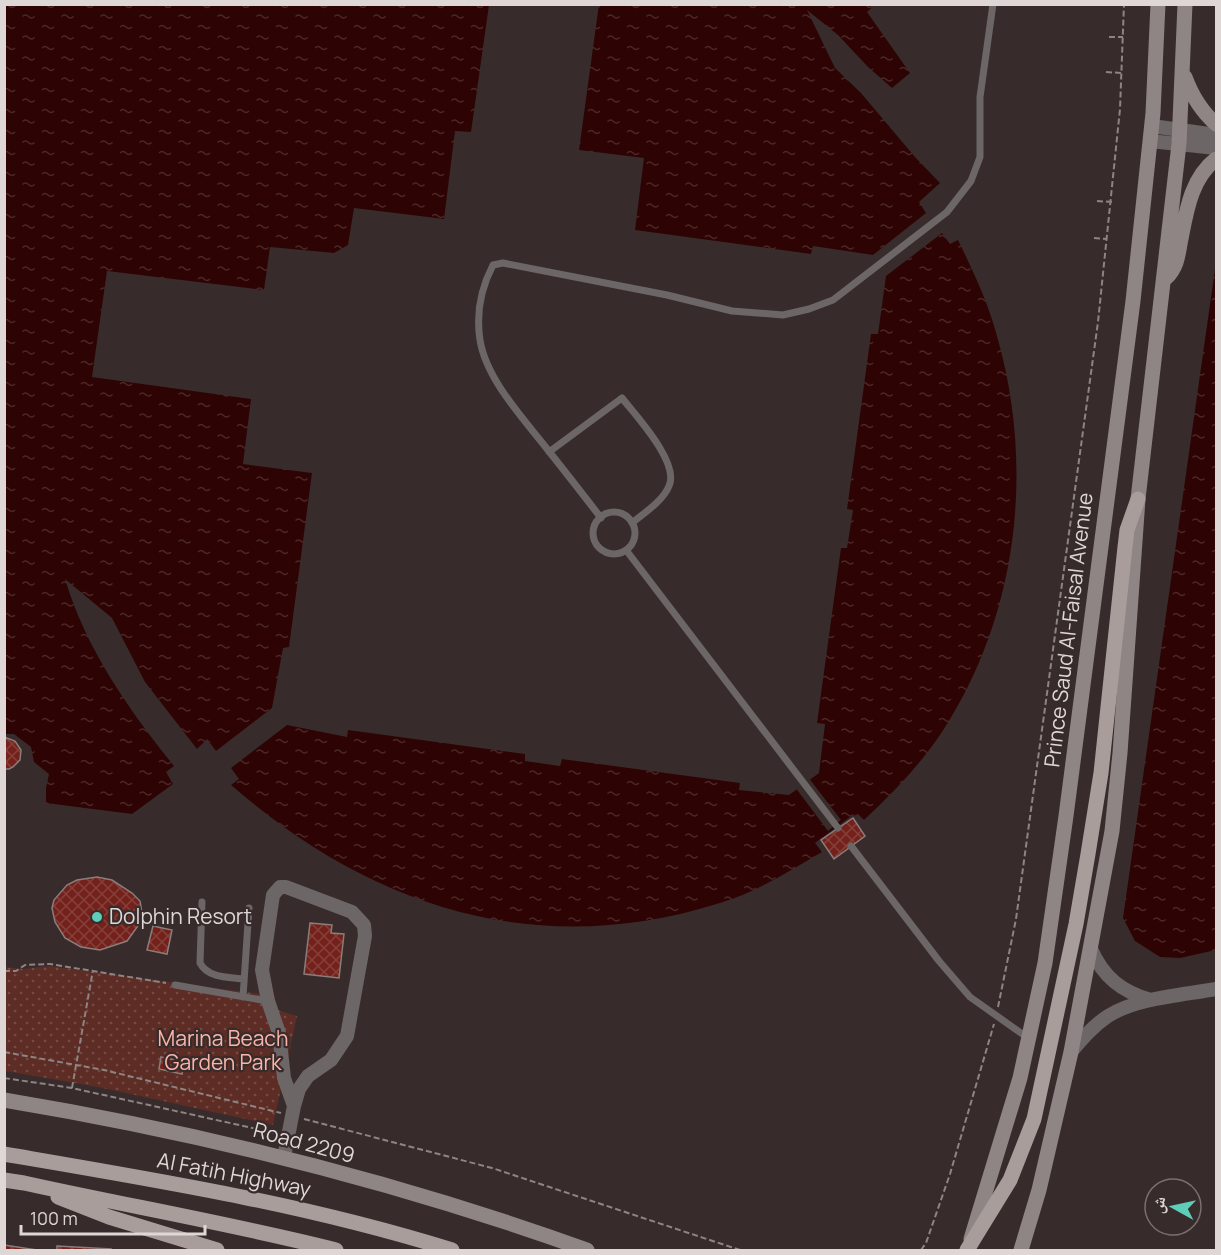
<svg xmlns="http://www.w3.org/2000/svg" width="1221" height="1255" viewBox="0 0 1221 1255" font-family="Manrope,'Noto Naskh Arabic',sans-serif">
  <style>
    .park { fill: url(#park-dots) }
    .water { fill: url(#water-ripples) }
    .pier { fill: #372c2b }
    .building { fill: url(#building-cross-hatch); stroke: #8a7d7b; stroke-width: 1.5 }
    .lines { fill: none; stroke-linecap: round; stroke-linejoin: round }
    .path { stroke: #8e8483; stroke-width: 2; stroke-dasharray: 6 3; stroke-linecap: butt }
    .lane { stroke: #6c6666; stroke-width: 7 }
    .street { stroke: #6c6666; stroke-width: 14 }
    .secondary { stroke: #8e8584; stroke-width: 15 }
    .primary { stroke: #a89d9b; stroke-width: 15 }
    .poi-dot { fill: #5eceb8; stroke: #372c2b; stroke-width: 2 }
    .labels { text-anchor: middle; stroke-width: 4.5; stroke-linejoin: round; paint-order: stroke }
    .street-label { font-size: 21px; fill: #dfd7d6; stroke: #372c2b }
    .poi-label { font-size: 21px; fill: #dfd7d6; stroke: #372c2b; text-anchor: start }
    .park-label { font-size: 21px; fill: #fcb3a8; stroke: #372c2b }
  </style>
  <defs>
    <pattern id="park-dots" width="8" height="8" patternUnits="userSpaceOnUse" patternTransform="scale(1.5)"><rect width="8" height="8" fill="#5c2c25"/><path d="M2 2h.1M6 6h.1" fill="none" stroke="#734a44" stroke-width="1.8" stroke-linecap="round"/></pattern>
    <pattern id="water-ripples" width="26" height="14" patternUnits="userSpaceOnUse" patternTransform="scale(1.5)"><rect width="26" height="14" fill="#2d0403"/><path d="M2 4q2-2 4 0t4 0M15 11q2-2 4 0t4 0" fill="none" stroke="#4b2827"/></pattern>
    <pattern id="building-cross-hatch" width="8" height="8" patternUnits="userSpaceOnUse" patternTransform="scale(1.5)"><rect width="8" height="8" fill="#73211a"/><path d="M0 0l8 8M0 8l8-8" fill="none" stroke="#86403b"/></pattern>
  </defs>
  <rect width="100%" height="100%" fill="#372c2b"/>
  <path class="park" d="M49,966L275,996L274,1009L297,1016L273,1125L98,1087L5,1071L4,967L23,969Z"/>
  <path class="water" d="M5,4L489,5L471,132L455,131L444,219L354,208L348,245L334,253L270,247L264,290L107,271L92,377L251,399L243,464L312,473L289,647L283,648L272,708L216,751L207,739L197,749L145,682L112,618L65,579C86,649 129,710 174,766L166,772L173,784L132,814L46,803V788L49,774L34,762L31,747L14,734H5Z
    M599,4L875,5L867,12L910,73L892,88L868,67L838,35L807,10L835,68L861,93L915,157L940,183L919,202L926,213L873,255L813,246L811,254L635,230L644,158L579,150Z
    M942,233L950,244L958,240C973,271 988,302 997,336C1035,468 1018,616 942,732C920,765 893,793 864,820L858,814L850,817L815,843L822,852C789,871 757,892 720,903C537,961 372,908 231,785L239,779L231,768L287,725L347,737L348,730L525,754V761L560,766L562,759L740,783L739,790L789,795L819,773L825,724L817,723L841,548H847L853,510L847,509L871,334H878L886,276Z
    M1216,262V950L1180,958L1160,957L1135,941L1123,918Z"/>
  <path class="pier" d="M808,777L841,820L828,831L795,787Z"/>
  <path class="building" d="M4,737L15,741L21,750L20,760L13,767L9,769H4Z
    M853,818L865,836L834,859L821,840Z
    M97,877L112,880L132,893L140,901L142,913L140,923L127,941L100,950L81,947L65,938L55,922L52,908L54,900L67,885L77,880Z
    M310,923L332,925L331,933L344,934L339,978L304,974Z
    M153,926L172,930L167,954L147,950Z
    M161,1057L184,1062L182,1074L159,1069Z
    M4,1245L37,1250H4Z
    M57,1246L111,1249V1250H57Z"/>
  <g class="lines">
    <path class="path" d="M1109,37H1123
      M1106,72L1121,73
      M1097,201L1112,202
      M1094,238L1107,239
      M4,971H16L25,965L50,964L166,983
      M998,1007L1016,919L1098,322L1120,109L1124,4
      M4,1052L104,1070L281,1113
      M4,1078L72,1088L275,1133
      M72,1088L93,970
      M304,1119L492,1168L740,1250
      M921,1250L926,1243L950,1174L994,1024"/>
    <path class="lane" d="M549,452L622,398C636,416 680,463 669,486C663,501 644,513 632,523
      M593 533a21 21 0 1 1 42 0a21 21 0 1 1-42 0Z
      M601,518C582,493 563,469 544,445C521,416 486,378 480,340C476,314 481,288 493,265L503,263L667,295L732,311L783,315L809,309L833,300L947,212L971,181L980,157V97L993,4
      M626,550L838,828
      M851,846L939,961L970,997L1028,1038
      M202,902L200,963C208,978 228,977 244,979
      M175,985L268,1001
      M243,997L249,908"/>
    <path class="street" d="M1152,126L1216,135
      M1150,141L1216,148
      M1091,949C1103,977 1122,992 1151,1000
      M1071,1052C1082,1039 1093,1026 1108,1016C1136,998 1183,995 1216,989
      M284,1157L294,1106L299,1089L308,1076L331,1060L347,1036L365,936L364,925L352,912L286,887H280L273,895L262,970L268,1001L279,1033L284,1078L294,1106"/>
    <path class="secondary" d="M1185,77C1192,96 1201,111 1216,124
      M1166,278C1176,269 1178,257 1180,244C1186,214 1190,179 1216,159
      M4,1100C202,1133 398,1182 587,1250
      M971,1239L1020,1078L1045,963L1066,816L1133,301L1153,113L1158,4
      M1021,1250L1039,1190L1071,1052L1112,831L1120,753L1138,499L1179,144L1185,4"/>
    <path class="primary" d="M4,1154C156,1180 305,1204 452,1250
      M4,1180L24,1183C128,1206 233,1224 336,1250
      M58,1197L109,1217L217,1250
      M967,1250L1010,1180L1034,1119L1076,924L1088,854L1101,773L1125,547L1127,530L1138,499"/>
  </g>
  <circle class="poi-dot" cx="97" cy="917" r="6"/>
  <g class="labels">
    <g class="street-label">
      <text transform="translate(1069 630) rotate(-83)" y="7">Prince Saud Al-Faisal Avenue</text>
      <text transform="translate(304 1143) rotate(15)" y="7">Road 2209</text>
      <text transform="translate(234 1175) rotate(11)" y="7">Al Fatih Highway</text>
    </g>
    <g class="poi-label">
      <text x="109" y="924">Dolphin Resort</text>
    </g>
    <g class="park-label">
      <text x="223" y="1046">Marina Beach<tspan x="223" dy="24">Garden Park</tspan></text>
    </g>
  </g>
  <rect width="1221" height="1255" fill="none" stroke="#dfd7d6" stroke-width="12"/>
  <g transform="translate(1173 1207) rotate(278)"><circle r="28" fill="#372c2b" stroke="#7a706f" stroke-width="1.5"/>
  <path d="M0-4.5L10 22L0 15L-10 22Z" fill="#5eceb8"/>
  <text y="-9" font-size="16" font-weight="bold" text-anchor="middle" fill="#dfd7d6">ش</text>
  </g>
  <path d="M21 1225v9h184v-9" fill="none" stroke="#dfd7d6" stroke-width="3"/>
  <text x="30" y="1225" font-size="18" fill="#dfd7d6" stroke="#372c2b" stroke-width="4.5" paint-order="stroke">100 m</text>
</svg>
